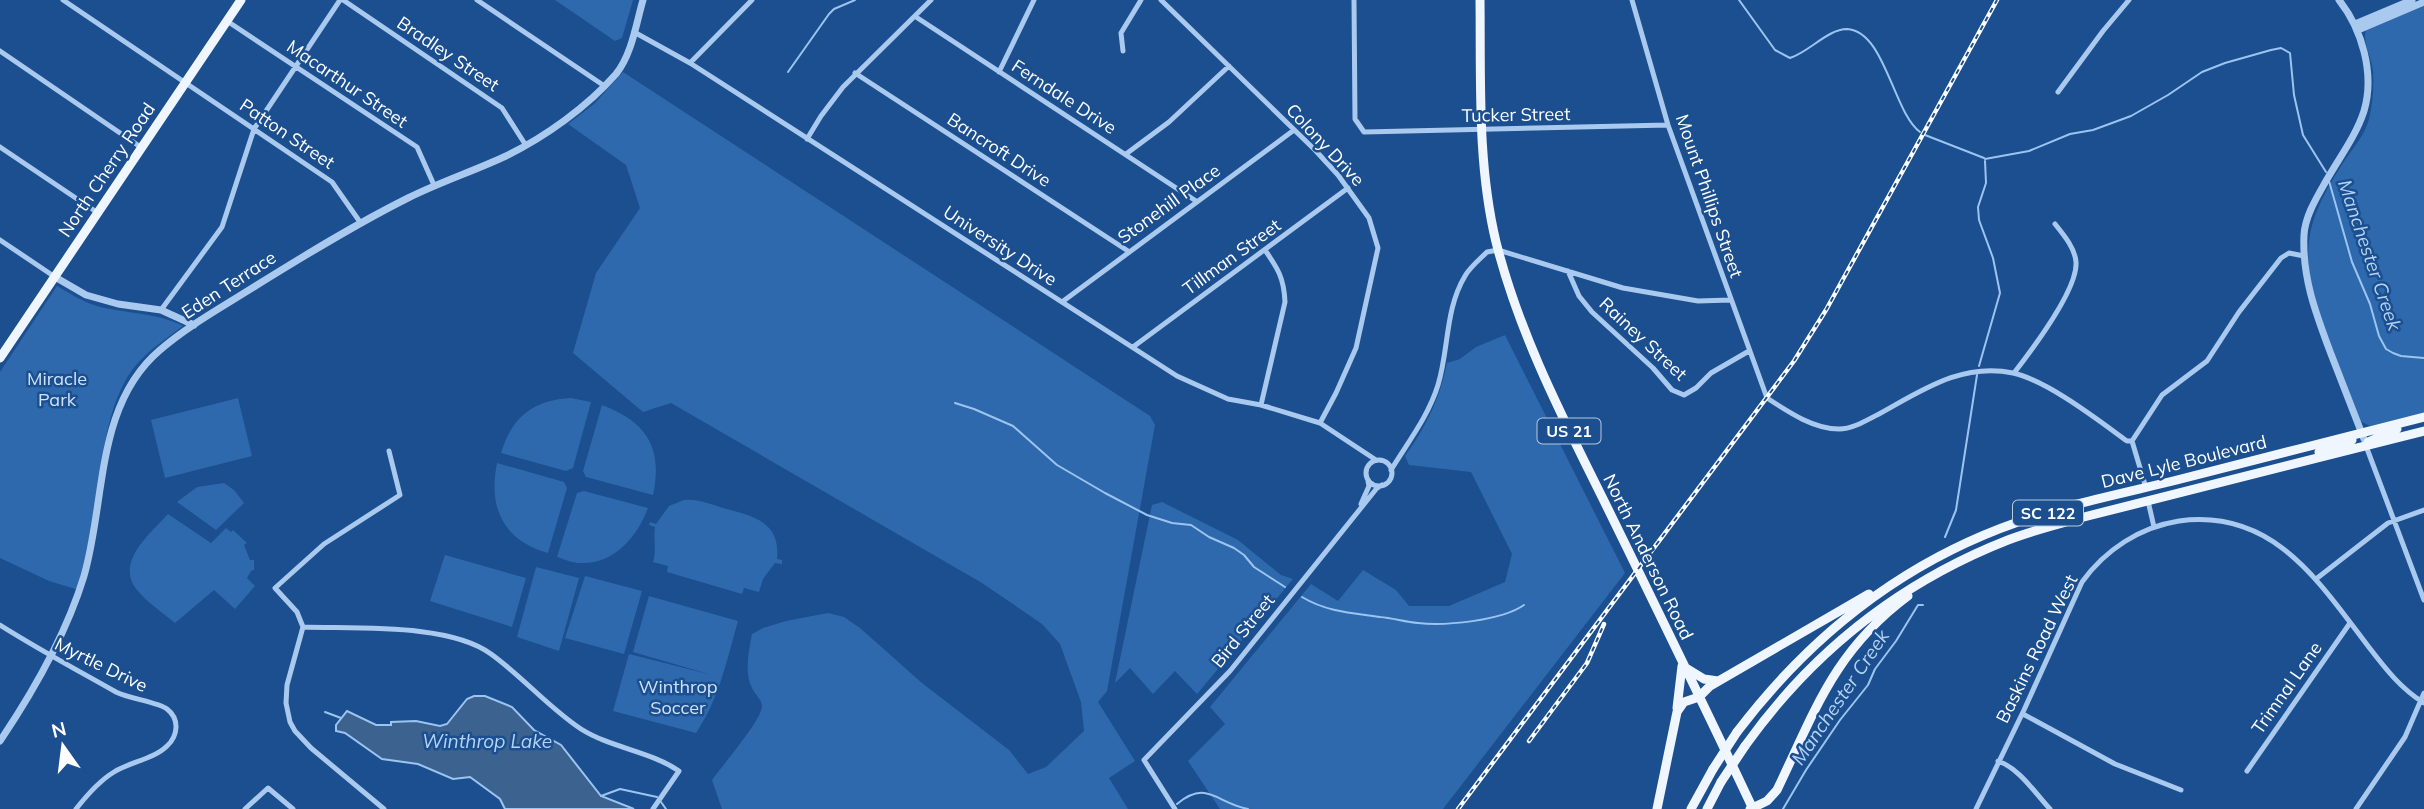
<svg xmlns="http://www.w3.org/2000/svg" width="2424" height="809" viewBox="0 0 2424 809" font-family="Mulish,sans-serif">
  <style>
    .green { fill: #2e69ad }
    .water { fill: #3c6290; stroke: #9cc4f0; stroke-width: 2 }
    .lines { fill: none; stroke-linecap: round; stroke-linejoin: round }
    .stream { stroke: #9cc4f0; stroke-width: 2 }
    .minor { stroke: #a9c9ee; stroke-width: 5 }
    .tertiary { stroke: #a9c9ee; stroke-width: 7 }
    .primary { stroke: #f0f6ff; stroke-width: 9 }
    .rail-casing { stroke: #fff; stroke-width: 4.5 }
    .rail { stroke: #1b4f8f; stroke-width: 2; stroke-dasharray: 5; stroke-linecap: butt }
    .primary-bridge { stroke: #f0f6ff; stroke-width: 9 }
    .labels { text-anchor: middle; stroke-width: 5; stroke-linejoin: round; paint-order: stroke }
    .shield { fill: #1b4f8f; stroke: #bbcadd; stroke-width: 2 }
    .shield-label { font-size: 16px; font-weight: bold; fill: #fff }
    .street-label { font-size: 18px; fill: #fff; stroke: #1b4f8f }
    .park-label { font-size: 18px; fill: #cfe3fa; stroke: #1b4f8f }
    .water-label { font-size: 19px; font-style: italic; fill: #b5d3f5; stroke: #1b4f8f }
  </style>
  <rect width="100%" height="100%" fill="#1b4f8f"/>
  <path class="green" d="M555,0H633L622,38L615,41Z
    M2424,4V413L2370,426L2358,420C2349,395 2339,370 2330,345C2313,299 2297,254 2319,206C2326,190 2336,174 2345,160C2354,147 2365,134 2369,119C2373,103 2374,87 2373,71C2372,58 2362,42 2366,30Z
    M623,72L1150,416L1155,425L1107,691L1098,702L1135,761L1109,778L1128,809H722L712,780C722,766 760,722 762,707C762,699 755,695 752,688C744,674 749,649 752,634L763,628L786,621L828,613L844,617L860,628L922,683L1009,750L1028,774L1046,767L1084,731L1081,702L1060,644L1042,624L982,583L671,403L643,412L573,353L596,273L640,208L626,165L568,124L594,104Z
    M57,286C69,293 83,302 97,306C126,314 156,312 183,326C163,341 141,355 128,376C100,423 102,480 94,533C91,552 84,571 79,590L49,581L0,558V372Z
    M1505,335L1625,573L1443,809H1220L1188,761L1225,724L1210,707L1311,584L1338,601L1363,570L1396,590L1409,606H1449L1505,582L1512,554L1471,472L1409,465L1405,456C1426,427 1440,398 1447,363L1460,359L1476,347Z
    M238,398L252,456L165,478L151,420Z
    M571,398L591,402L573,468L566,471L501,453C512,417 533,400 571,398Z
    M602,405C647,422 663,448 653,495L586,477L583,471Z
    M497,463L564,482L567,488L548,553C503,540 488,508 497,463Z
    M224,483L234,490L244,503L216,530L177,502L197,487Z
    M584,491L648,508C637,537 614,565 579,563C572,563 564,559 557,557L577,493Z
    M684,500C698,499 710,504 723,508C751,516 781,520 777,559L782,560V564L775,563L763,579L759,592L744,588L742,594L667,572L668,566L653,562C657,549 653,540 655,527L649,525L650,522L656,524L669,506Z
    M1162,502L1238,540L1281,575L1293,579L1197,694L1175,671L1153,694L1130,668L1115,683L1152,505Z
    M168,514L211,543L226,528L231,532L233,530L247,543L244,545L250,560H254V570L251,571L247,578L255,586L235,609L214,590L175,623C163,613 148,603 138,591C113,563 151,533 168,514Z
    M445,555L526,578L512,627L430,601Z
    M536,567L579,578L559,651L517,637Z
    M585,576L642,591L624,654L565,638Z
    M649,596L738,621C727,660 719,699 696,733L613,711L629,654L712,675L633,652Z"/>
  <path class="water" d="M474,696H485L512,707L534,730L561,745L601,796L634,809H505L500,799L470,777L453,779L418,764L382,759L345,733L336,731V725L347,711L376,725H391V722L416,721L440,726L447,724L467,699Z"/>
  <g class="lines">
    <path class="stream" d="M1739,0L1775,50L1790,58C1809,52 1828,29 1847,29C1885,31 1893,112 1920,132
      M788,72L829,14L834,9L855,0
      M1925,135L1984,158
      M1985,159L2029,151L2070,134L2093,130L2131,116L2168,95L2202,72L2225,63L2271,50L2281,48L2290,53L2294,95L2303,135L2326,172
      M2329,181L2352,262L2370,304L2379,336L2386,349L2393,353L2401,356L2424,358
      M1979,366L2000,293L1993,258L1979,220L1978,207L1986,183L1985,161
      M955,403L974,409L1013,426L1057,465L1105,493L1147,515L1172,523L1191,525L1209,537L1234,548L1244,555L1254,567L1285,587
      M1945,537L1956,510L1977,375
      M1302,597C1327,612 1352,613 1380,617C1393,618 1405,622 1418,623C1445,626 1501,621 1524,605
      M325,712L341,718
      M601,796L620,789L657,797
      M661,802L666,809
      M1177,804C1207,779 1216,803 1248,809
      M1783,809L1806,770L1840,720L1868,685L1875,669L1896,641L1918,605H1923"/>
    <path class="minor" d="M63,0L332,182L360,222
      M343,0L502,108L525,144
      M477,0L603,85
      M1161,0L1315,150L1338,175L1369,218L1378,248L1356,348L1336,393L1320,423
      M1354,0L1355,119L1364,132L1668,125
      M1632,0L1668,125L1767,398C1787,411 1813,429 1839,429C1853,429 1867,420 1879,414C1921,391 1962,362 2013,373C2048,381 2098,420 2127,441H2132
      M916,17L1196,201
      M227,21L417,147L434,185
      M634,32L690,63L1177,376L1228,399L1261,405L1320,423L1376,460
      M0,51L142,148
      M1123,51L1121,33L1141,0
      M690,63L752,0
      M999,72L1034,0
      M855,73L1128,251
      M2058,92L2103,31L2129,0
      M807,139L821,116L843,87L931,0
      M0,147L98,213
      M1126,154L1169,122L1229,66
      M0,240L55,277
      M1568,271L1579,296L1592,312L1653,368L1672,390L1684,395L1696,388L1711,373L1749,351
      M1062,302L1294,130
      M161,310L222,227L254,129L340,0
      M1133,347L1348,188
      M2014,373C2031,351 2078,289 2076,262C2075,248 2063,234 2055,224
      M1261,405L1285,302C1284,278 1278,269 1265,250
      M2132,441L2162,395L2207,361L2239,312L2281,258L2289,253L2304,256
      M2132,441L2146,488
      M2366,446L2424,600
      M1366 473a13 13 0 1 1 26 0a13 13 0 1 1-26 0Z
      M1391,470C1408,442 1428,417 1438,385C1449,349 1445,309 1465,276C1470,267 1480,259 1487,252L1498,250L1623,288L1698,301L1731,300
      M2148,501L2154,527
      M1361,504L1369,486L1368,481
      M2316,579L2388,523L2424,510
      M0,625C38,649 77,670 116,692C130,699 158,702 167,709C180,719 178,736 167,746C154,759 130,762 114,772C99,781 87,795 76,809
      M303,627C355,629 449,623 491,654C523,677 549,708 581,729C611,748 650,751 679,771L653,809
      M2023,714L2115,764L2181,790
      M1998,761C2020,769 2034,792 2050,809
      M2247,771L2350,623
      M245,809L268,788L293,809
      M384,809L311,748L295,731L290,722L286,703L287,685L303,627L297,612L275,588L324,544L400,495L389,451
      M1175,809L1144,760L1230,671L1377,488L1382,485
      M1976,809L2024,710L2082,582C2105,550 2140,527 2179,521C2273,508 2319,582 2368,646C2385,668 2400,688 2424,703
      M2356,809L2405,737L2424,693"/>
    <path class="tertiary" d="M2339,0C2362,29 2375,74 2364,111C2356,136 2339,158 2326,181C2317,197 2305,216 2304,235C2302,278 2316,314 2331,354C2342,382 2353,410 2364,439
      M2355,24L2412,0
      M2358,30L2424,2
      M55,277L86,295L118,304L161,310L194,325
      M0,741C33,692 67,632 84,576C106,500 95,405 160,350C189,325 224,306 257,285C307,254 356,224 408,198C440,182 474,171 506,156C545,137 587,107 616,74C632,54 636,24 643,0"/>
    <path class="primary" d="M1480,0C1481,80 1477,163 1496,242C1520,337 1565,422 1608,509C1657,609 1706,709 1753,809
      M0,358L241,0
      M2368,442L2397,429
      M2319,452L2352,440
      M1686,668L1704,679L1718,681
      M1677,708L1682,666
      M1737,732C1810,636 1903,562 2018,522C2069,504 2124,493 2177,480C2259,459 2342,438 2424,417
      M1745,746C1812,652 1901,582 2008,540C2031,531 2056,525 2080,518L2424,431
      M1657,809L1677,712L1684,702L1699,697L1710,686L1869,594
      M1691,809L1713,769
      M1707,809L1721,782
      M1750,809L1767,801L1777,790C1815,711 1834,651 1908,596"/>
    <g class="rail-casing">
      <path id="rail" d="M1529,741L1587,663L1604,624
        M1458,809L1794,361L1826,310L1997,0"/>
    </g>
    <use href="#rail" class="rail"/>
    <path class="primary-bridge" d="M1713,769L1737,732
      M1721,782L1745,746"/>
  </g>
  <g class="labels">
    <g class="shield">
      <rect x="1537.5" y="418.5" width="63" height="25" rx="5"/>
      <rect x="2013" y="500.5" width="70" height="25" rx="5"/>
    </g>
    <g class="shield-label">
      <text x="1569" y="437">US 21</text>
      <text x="2048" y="519">SC 122</text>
    </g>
    <g class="street-label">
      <text transform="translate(448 54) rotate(34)" y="6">Bradley Street</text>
      <text transform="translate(347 84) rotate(34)" y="6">Macarthur Street</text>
      <text transform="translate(1064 97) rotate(33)" y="6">Ferndale Drive</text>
      <text transform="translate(1516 115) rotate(-1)" y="6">Tucker Street</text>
      <text transform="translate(287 134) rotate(34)" y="6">Patton Street</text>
      <text transform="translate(1325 145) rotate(47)" y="6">Colony Drive</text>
      <text transform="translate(999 150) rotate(33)" y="6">Bancroft Drive</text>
      <text transform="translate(107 170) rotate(-56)" y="6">North Cherry Road</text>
      <text transform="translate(1709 196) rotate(71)" y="6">Mount Phillips Street</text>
      <text transform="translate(1169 204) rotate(-36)" y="6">Stonehill Place</text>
      <text transform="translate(1000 246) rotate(33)" y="6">University Drive</text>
      <text transform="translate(1232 257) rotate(-36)" y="6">Tillman Street</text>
      <text transform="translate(229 285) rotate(-33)" y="6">Eden Terrace</text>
      <text transform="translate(1643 339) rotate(43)" y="6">Rainey Street</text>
      <text transform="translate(2184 462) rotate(-14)" y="6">Dave Lyle Boulevard</text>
      <text transform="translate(1648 557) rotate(64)" y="6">North Anderson Road</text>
      <text transform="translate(1243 631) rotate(-51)" y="6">Bird Street</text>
      <text transform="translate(2037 649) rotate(-64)" y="6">Baskins Road West</text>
      <text transform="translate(101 665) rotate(26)" y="6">Myrtle Drive</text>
      <text transform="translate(2287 688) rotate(-55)" y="6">Trimnal Lane</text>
    </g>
    <g class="park-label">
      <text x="57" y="385">Miracle<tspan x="57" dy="21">Park</tspan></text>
      <text x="678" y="693">Winthrop<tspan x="678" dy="21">Soccer</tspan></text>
    </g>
    <g class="water-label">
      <text transform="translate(2370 255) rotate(71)" y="7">Manchester Creek</text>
      <text transform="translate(1840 697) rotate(-56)" y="7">Manchester Creek</text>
      <text x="487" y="748">Winthrop Lake</text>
    </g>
  </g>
  <g transform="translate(63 746) rotate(346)" stroke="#1b4f8f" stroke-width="5" paint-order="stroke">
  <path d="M0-5L12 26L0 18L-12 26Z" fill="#ffffff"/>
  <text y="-10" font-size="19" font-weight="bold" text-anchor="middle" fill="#ffffff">N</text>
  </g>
</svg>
